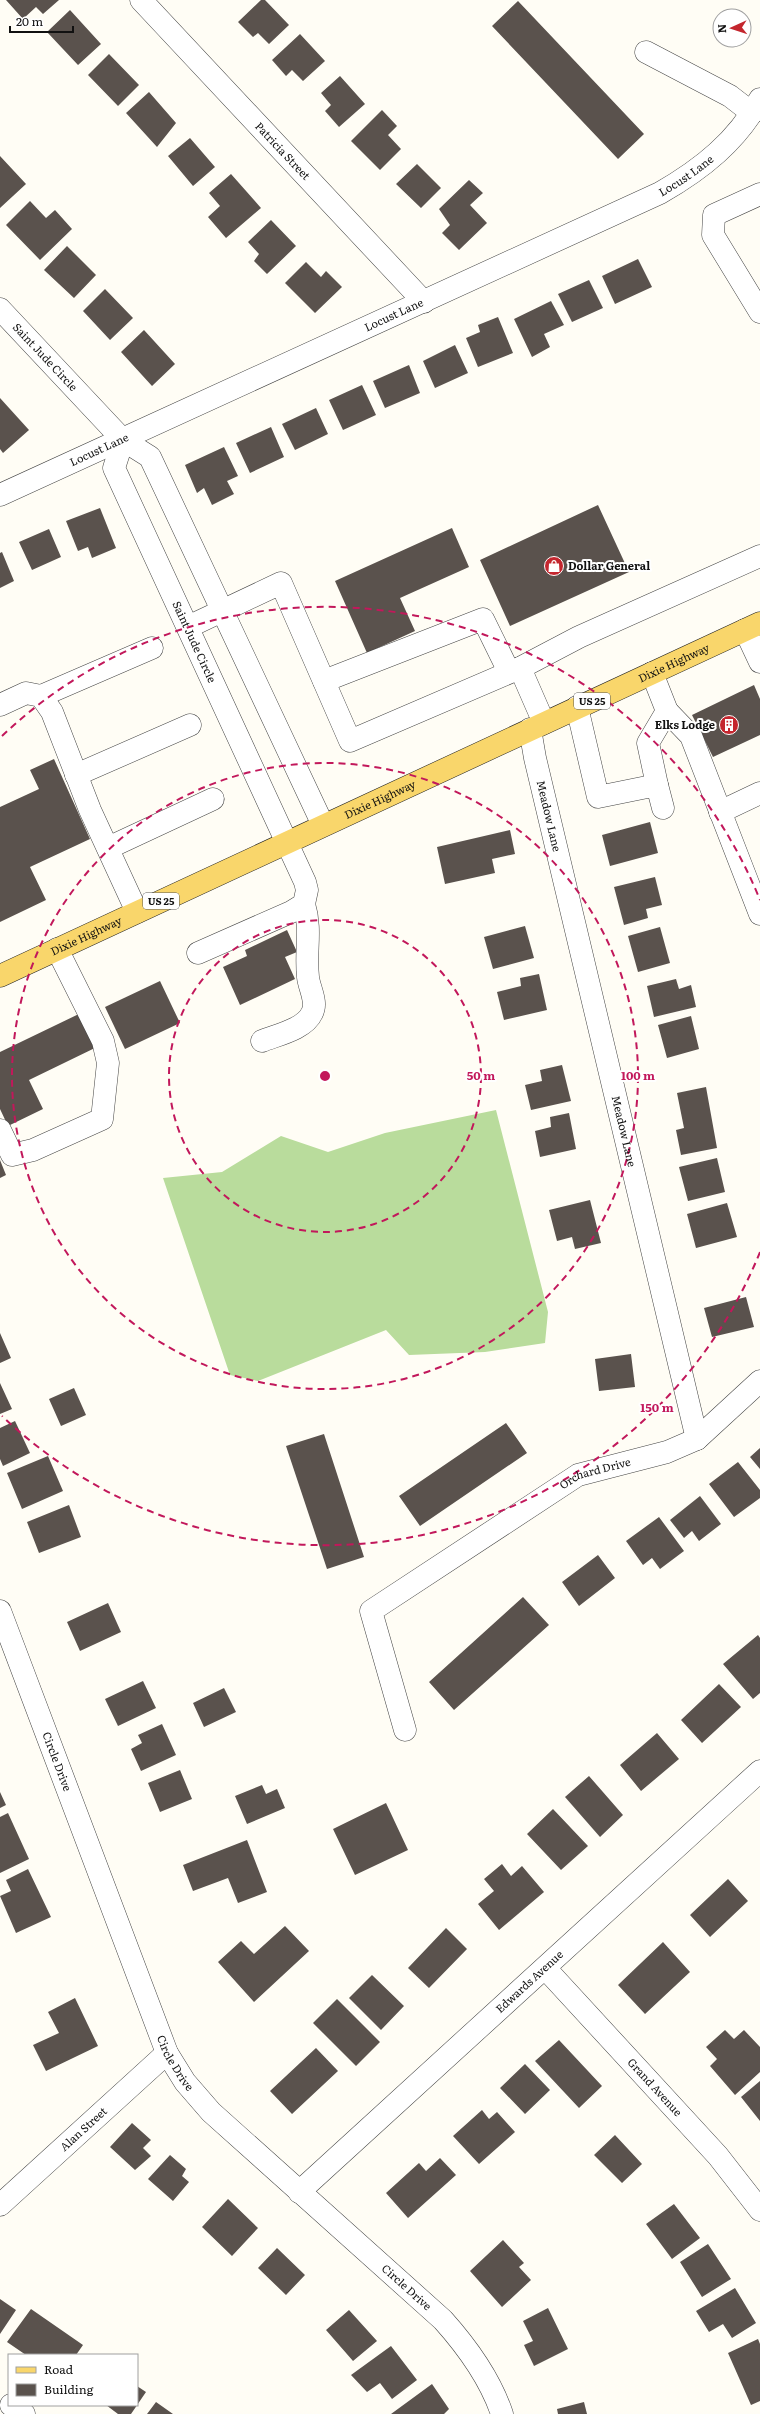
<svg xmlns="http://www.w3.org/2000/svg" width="760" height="2414" viewBox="0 0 760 2414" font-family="Literata,serif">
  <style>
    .forest { fill: #b9dc9c }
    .building { fill: #5a524d }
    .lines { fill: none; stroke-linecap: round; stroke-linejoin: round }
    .minor-casing { stroke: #444; stroke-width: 23 }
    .major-casing { stroke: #222; stroke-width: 23 }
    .minor { stroke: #fff; stroke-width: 22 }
    .major { stroke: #f9d66b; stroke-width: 22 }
    .ring { fill: none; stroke: #c2185b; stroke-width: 2; stroke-dasharray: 7 5 }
    .labels { text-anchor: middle; stroke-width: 4; stroke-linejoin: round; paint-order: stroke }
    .shield { fill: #fff; stroke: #585858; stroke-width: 1 }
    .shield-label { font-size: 10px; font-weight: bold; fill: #111 }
    .street-label { font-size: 11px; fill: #111; stroke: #fff }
    .poi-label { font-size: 11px; font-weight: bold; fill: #111; stroke: #fff; text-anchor: start }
    .centre { fill: #c2185b; stroke: #fff; stroke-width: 2 }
    .ring-label { font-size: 12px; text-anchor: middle; font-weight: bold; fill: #c2185b; stroke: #fff; stroke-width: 4; stroke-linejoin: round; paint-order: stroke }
  </style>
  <rect width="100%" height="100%" fill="#fffdf5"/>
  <path class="forest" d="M496,1110L548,1312L545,1343L485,1352L409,1355L386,1330L258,1381L230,1375L163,1178L222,1172L281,1136L328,1152L385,1133Z"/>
  <path class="building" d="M6,0H59L43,14L36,7L23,19Z
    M261,0H265L289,25L269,44L258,33L253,37L238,22Z
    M518,1L644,134L618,159L492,26Z
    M70,10L101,44L78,65L47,32Z
    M300,34L325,61L303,81L292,70L286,76L272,60Z
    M109,54L139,85L118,106L88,75Z
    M340,76L365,104L339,127L325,111L331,105L321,93Z
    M149,92L176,123L157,147L126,113Z
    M382,110L397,126L388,135L401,149L380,170L351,141Z
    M190,138L215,167L193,186L168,156Z
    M0,156L26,184L0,208Z
    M417,164L441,188L421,208L396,184Z
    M231,174L261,208L226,238L208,217L220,206L209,193Z
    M469,180L483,193L470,205L487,223L459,250L442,233L450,225L439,209Z
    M30,201L46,218L55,210L72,229L40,260L6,225Z
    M271,220L296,246L267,274L254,261L259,254L248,242Z
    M67,246L96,275L74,298L44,270Z
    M638,259L652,287L615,304L602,276Z
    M306,262L321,277L326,271L342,287L315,313L285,283Z
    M589,280L603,308L572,322L558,294Z
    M105,289L133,318L110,340L83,311Z
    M551,301L564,325L544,334L550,347L532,357L514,319Z
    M498,317L513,353L478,367L466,338L480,332L478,325Z
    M144,330L175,364L152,386L121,352Z
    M455,345L468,373L435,388L423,361Z
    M409,365L420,393L385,408L373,381Z
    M362,385L376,415L343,430L329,400Z
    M0,398L29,430L3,453L0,449Z
    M316,408L328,434L295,450L282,424Z
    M271,427L284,457L250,473L236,443Z
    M224,447L238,476L227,481L234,494L212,505L204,488L197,493L185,465Z
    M598,505L629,572L510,626L480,560Z
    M100,508L116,548L92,558L88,547L78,551L66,521Z
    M452,528L469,567L400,598L415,631L367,653L335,581Z
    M49,529L61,557L32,570L19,542Z
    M2,552L14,581L0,588V553Z
    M754,685L760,699V735L713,757L692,715Z
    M54,759L90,839L30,867L46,900L0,922V807L39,789L30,770Z
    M650,822L658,853L610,866L602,835Z
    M510,830L515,854L492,859L495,873L445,884L437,847Z
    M655,877L662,905L646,909L648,918L624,925L614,887Z
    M525,926L534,958L493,969L484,937Z
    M660,927L670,963L638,972L628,936Z
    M287,930L297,952L285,957L295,979L240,1005L223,967L247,956L245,950Z
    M539,974L547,1010L504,1020L497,992L521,986L520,978Z
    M676,979L679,989L691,985L696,1007L654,1017L647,986Z
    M160,981L180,1023L125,1049L105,1007Z
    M83,1012L99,1046L29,1080L43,1109L8,1126L0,1109V1052Z
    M691,1016L699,1049L667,1058L658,1025Z
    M562,1065L571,1101L531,1110L525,1085L542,1081L540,1070Z
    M706,1087L717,1148L681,1155L676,1130L684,1128L677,1093Z
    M569,1113L576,1149L540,1157L535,1131L551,1127L550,1117Z
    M717,1158L725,1192L688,1201L679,1167Z
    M0,1160L6,1175L0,1178Z
    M590,1200L601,1243L575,1249L572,1237L557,1241L549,1210Z
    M727,1203L737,1237L696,1248L687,1214Z
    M746,1297L754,1327L712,1337L704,1308Z
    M0,1333L11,1358L0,1363Z
    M631,1354L635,1387L599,1391L595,1359Z
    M0,1383L12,1409L0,1414Z
    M74,1388L86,1415L61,1426L49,1399Z
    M15,1421L30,1453L3,1466L0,1459V1428Z
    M506,1423L527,1453L420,1526L399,1496Z
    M324,1434L364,1557L327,1569L286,1446Z
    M760,1448V1469L750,1457Z
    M48,1456L63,1491L22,1509L7,1473Z
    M738,1462L760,1490V1498L734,1517L709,1484Z
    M700,1496L721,1524L699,1541L692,1531L684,1538L670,1520Z
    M69,1505L81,1537L39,1553L27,1522Z
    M659,1517L684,1551L660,1569L652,1558L643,1565L626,1541Z
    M598,1555L615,1578L579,1606L562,1582Z
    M523,1597L549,1625L454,1710L429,1682Z
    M108,1603L121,1632L80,1651L67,1622Z
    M758,1635L760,1638V1693L753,1699L723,1664Z
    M143,1681L156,1708L118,1726L105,1699Z
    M719,1684L741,1707L702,1743L681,1720Z
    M224,1688L236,1712L204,1727L193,1703Z
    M162,1724L176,1755L141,1771L131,1749L142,1743L138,1735Z
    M657,1733L679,1759L641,1791L620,1765Z
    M180,1770L192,1799L160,1812L148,1783Z
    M589,1776L623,1815L600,1837L565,1797Z
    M262,1785L266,1794L277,1789L285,1808L247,1824L235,1796Z
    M0,1792L6,1805L0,1808Z
    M386,1803L408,1850L355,1875L333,1829Z
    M553,1809L588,1846L561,1870L527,1834Z
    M8,1813L29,1859L0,1873V1817Z
    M247,1840L267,1892L238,1903L228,1878L193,1891L183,1865Z
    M502,1864L511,1876L522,1866L544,1892L499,1930L478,1904L494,1891L484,1879Z
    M28,1869L51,1917L16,1933L0,1896L11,1891L6,1880Z
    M728,1879L748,1901L710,1937L690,1915Z
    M285,1926L309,1951L254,2002L218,1962L241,1941L254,1954Z
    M446,1928L467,1949L429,1988L408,1968Z
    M663,1942L690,1972L645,2014L618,1985Z
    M372,1975L404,2006L381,2030L349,1998Z
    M75,1998L98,2046L46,2071L33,2045L59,2033L48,2012Z
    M337,1999L380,2042L356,2066L313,2023Z
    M725,2030L734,2039L744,2030L760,2047V2072L735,2095L710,2066L717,2059L706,2047Z
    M559,2040L602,2086L579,2108L535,2061Z
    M316,2048L338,2071L292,2114L270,2091Z
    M525,2064L550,2090L525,2114L500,2088Z
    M760,2081V2121L741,2097Z
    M482,2110L489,2119L497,2112L515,2132L479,2164L453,2136Z
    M132,2123L151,2140L143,2148L151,2156L135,2170L110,2147Z
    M615,2135L642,2164L622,2183L594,2155Z
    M170,2155L186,2169L182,2176L189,2182L173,2201L148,2179Z
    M440,2158L456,2175L408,2218L386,2193L419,2163L426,2171Z
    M228,2199L258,2228L232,2256L202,2227Z
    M674,2204L700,2238L672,2259L646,2224Z
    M503,2240L524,2263L519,2267L531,2280L502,2307L470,2271Z
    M708,2244L731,2279L702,2297L680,2262Z
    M277,2248L305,2275L286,2295L258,2268Z
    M735,2288L756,2323L732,2338L723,2324L709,2332L696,2311Z
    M0,2299L16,2310L0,2334Z
    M548,2308L568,2349L534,2366L524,2345L533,2341L523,2321Z
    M31,2309L83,2345L76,2355H26L7,2342Z
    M349,2310L377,2341L353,2361L326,2330Z
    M758,2339L760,2344V2401L751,2405L728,2353Z
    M391,2346L417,2380L392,2399L380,2383L367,2392L351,2375Z
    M432,2384L449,2409L444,2414H391Z
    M137,2386L146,2392L131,2414H118L106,2405H137Z
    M156,2402L173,2414H147Z
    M584,2402L587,2414H558L557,2409Z"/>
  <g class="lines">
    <g class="minor-casing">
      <g id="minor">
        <path id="s1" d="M141,0L424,302"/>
        <path d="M646,52L730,96L752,113"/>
        <path d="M760,194L714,215L713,235L760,312"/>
        <path id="s2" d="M0,309L123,440L150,457L323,825"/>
        <path id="s3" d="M123,440L114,468L305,882L307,890L304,904L291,912L198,953"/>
        <path id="s4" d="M0,495L660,193C702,169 737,141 760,99"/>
        <path d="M188,627L281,583L350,741L520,668"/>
        <path d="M745,630L760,662"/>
        <path d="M652,673L667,711L648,743L657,785"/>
        <path d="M324,681L483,619L509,672"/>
        <path d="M41,696L152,648"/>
        <path d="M0,705L26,693L41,696L52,712L90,810L137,912"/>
        <path d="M577,707L598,797L657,785L663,808"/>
        <path d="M667,711L691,736L760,914"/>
        <path d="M544,723L520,668L579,637L760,556"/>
        <path id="s5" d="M530,729L535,758L697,1439"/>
        <path d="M76,775L190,725"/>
        <path d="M720,812L760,793"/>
        <path d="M108,848L213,799"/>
        <path d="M262,1041C277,1035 305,1029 312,1013C318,1002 309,988 308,977C305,951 312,930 304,904"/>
        <path d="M0,1130L12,1155L33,1150L102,1119L108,1063L103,1041L57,949"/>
        <path id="s6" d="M0,1611L167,2053L185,2082L211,2112L443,2320C468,2348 490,2378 502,2414"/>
        <path id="s7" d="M405,1730L371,1611L578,1475L667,1452L697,1439L760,1381"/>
        <path id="s8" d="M545,1968L718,2156L760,2210"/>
        <path id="s9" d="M299,2192L760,1771"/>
        <path id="s10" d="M0,2205L167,2053"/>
        <path d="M11,2405L24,2414"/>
      </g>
    </g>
    <g class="major-casing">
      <g id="major">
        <path id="s11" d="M0,976L760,623"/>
      </g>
    </g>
    <use href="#minor" class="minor"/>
    <use href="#major" class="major"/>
  </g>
  <g class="ring">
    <circle cx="325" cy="1076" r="156"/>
    <circle cx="325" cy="1076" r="313"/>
    <path d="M760 1252A469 469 0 0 1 2 1416M2 736A469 469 0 0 1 760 900"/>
  </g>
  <defs>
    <g id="shop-disc" transform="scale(1)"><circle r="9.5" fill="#c4262e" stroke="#fff"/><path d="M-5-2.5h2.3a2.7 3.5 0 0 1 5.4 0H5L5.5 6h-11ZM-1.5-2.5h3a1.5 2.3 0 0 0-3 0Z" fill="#fff"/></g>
    <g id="building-disc" transform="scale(1)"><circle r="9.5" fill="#c4262e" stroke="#fff"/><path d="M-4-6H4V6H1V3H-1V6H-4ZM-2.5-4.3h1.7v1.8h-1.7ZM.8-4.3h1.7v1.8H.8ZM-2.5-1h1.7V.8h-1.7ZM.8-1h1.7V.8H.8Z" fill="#fff"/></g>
  </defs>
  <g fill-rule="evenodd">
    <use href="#shop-disc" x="554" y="566"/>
    <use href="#building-disc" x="729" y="725"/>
  </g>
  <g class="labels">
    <g class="shield">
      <rect x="574" y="693" width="36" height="16" rx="3"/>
      <rect x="143" y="893" width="36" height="16" rx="3"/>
    </g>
    <g class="shield-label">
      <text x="592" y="705">US 25</text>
      <text x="161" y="905">US 25</text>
    </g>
    <g class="street-label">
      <text dy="4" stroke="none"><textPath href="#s1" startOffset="207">Patricia Street</textPath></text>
      <text dy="4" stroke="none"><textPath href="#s4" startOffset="757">Locust Lane</textPath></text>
      <text dy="4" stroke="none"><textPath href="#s4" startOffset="433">Locust Lane</textPath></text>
      <text dy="4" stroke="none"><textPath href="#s2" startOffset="66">Saint Jude Circle</textPath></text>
      <text dy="4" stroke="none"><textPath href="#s4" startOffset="109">Locust Lane</textPath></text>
      <text dy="4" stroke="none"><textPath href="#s3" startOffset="221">Saint Jude Circle</textPath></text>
      <text dy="4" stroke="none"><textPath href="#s11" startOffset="743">Dixie Highway</textPath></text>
      <text dy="4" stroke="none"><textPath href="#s11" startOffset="419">Dixie Highway</textPath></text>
      <text dy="4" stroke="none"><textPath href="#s5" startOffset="89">Meadow Lane</textPath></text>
      <text dy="4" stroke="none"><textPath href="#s11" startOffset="95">Dixie Highway</textPath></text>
      <text dy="4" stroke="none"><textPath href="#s5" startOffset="413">Meadow Lane</textPath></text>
      <text dy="4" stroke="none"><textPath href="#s7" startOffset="388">Orchard Drive</textPath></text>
      <text dy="4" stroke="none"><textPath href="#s6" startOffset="161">Circle Drive</textPath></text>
      <text dy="4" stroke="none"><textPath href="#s9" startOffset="312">Edwards Avenue</textPath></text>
      <text dy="4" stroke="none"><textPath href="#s6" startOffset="485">Circle Drive</textPath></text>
      <text dy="4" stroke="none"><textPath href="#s8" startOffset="162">Grand Avenue</textPath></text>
      <text dy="4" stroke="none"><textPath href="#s10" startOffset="113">Alan Street</textPath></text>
      <text dy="4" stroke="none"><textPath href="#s6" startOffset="809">Circle Drive</textPath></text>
    </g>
    <g class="poi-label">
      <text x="568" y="570">Dollar General</text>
      <text x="715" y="729" text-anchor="end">Elks Lodge</text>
    </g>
  </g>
  <circle cx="325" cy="1076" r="6" class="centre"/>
  <g class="ring-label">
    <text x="481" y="1080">50 m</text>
    <text x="638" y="1080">100 m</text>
    <text x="657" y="1412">150 m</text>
  </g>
  <rect x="8" y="2354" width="130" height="52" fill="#ffffff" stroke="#a0a0a0"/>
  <rect x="16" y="2367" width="20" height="6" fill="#f9d66b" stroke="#a0a0a0"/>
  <text x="44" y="2374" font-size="12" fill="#111111">Road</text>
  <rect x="16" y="2384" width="20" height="12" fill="#5a524d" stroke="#a0a0a0"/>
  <text x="44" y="2394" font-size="12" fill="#111111">Building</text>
  <g transform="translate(732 28) rotate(267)"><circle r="19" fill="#ffffff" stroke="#a0a0a0"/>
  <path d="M0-3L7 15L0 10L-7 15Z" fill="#c4262e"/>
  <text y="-6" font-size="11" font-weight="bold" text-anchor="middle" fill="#111111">N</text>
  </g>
  <path d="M10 26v6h63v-6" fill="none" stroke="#111111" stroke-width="2"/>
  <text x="16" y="26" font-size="12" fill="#111111" stroke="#ffffff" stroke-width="3" paint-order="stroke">20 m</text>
</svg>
